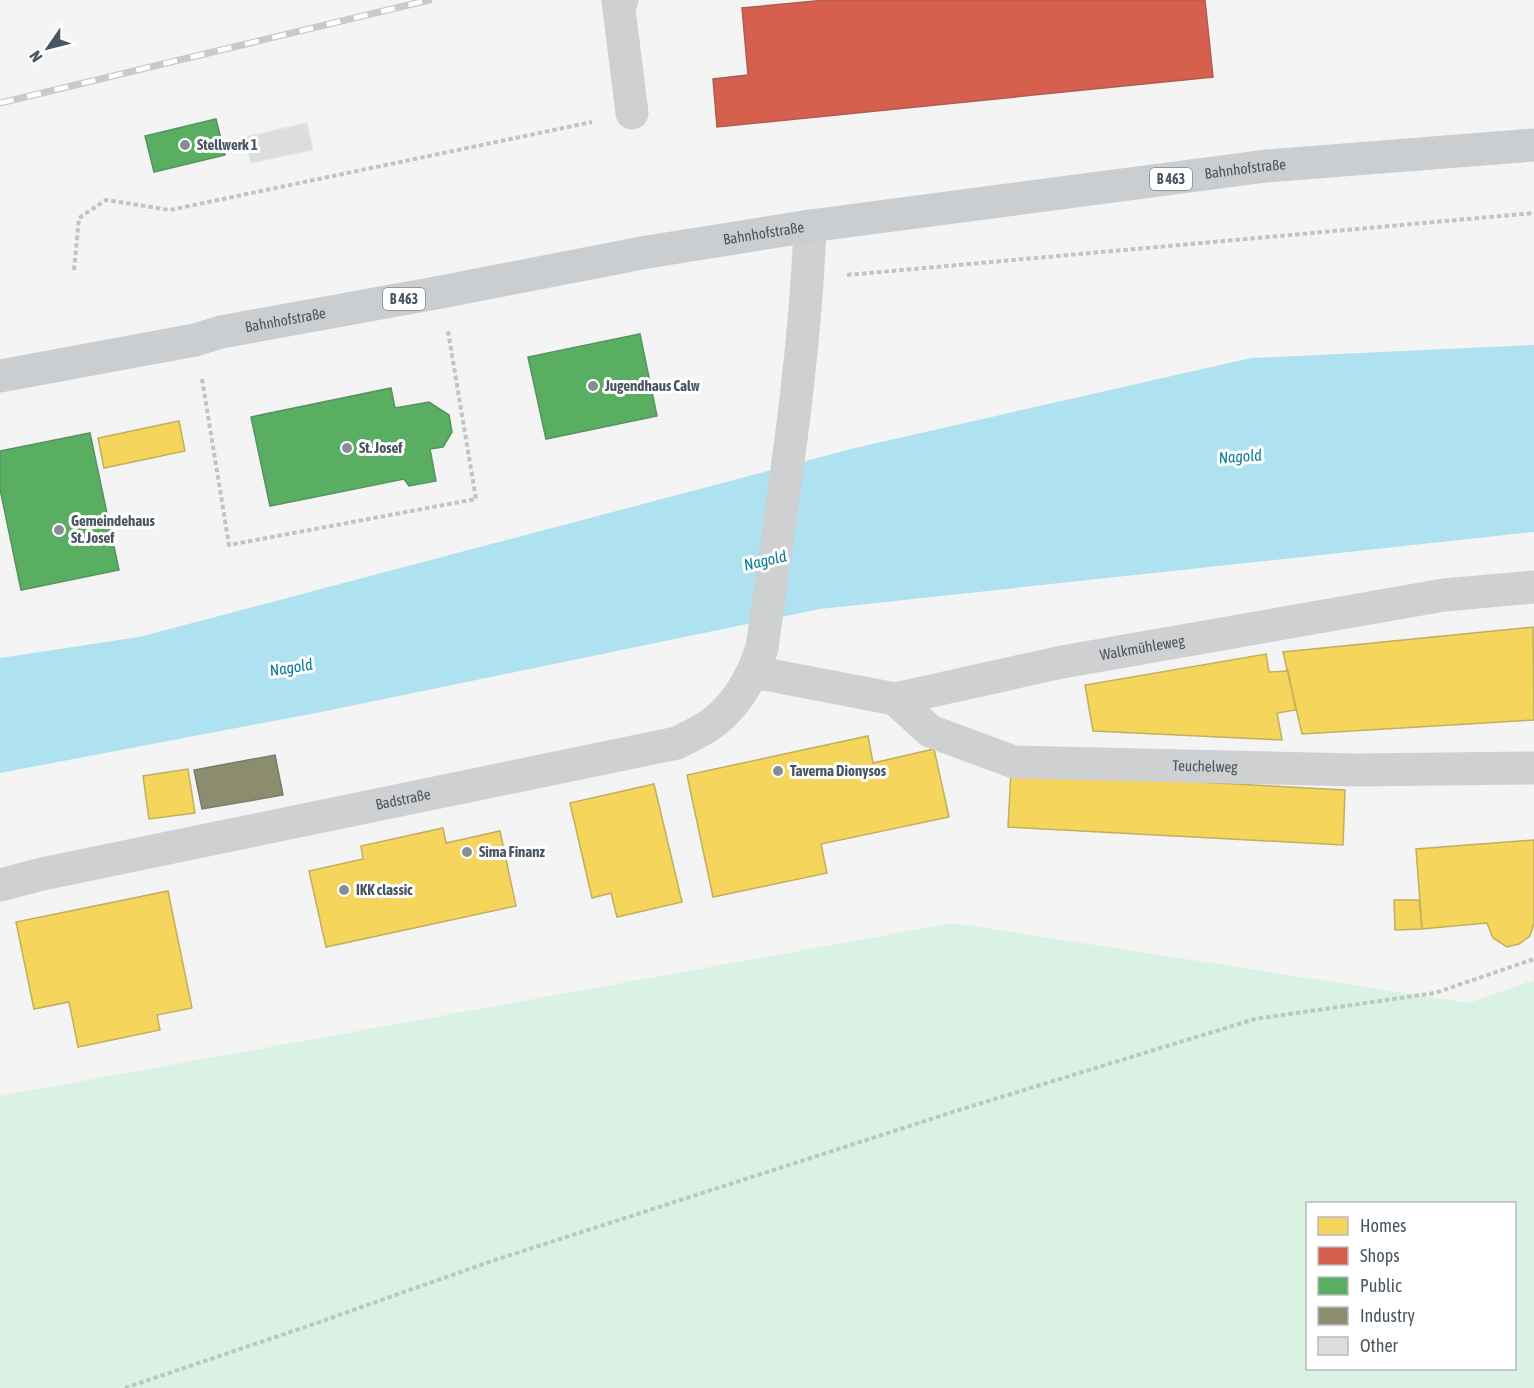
<svg xmlns="http://www.w3.org/2000/svg" width="1534" height="1388" viewBox="0 0 1534 1388" font-family="'Asap Condensed',sans-serif">
  <style>
    .green { fill: #d9f2e3; fill-rule: evenodd }
    .water { fill: #aee2f0 }
    .homes { fill: #f6d55c; stroke: #c2af5e; stroke-width: 1.5 }
    .shops { fill: #d6604d; stroke: #ac5d53; stroke-width: 1.5 }
    .public { fill: #5aae61; stroke: #559461; stroke-width: 1.5 }
    .industry { fill: #8c8c6e; stroke: #787c6a; stroke-width: 1.5 }
    .building { fill: #ddddde; stroke: #e5e6e7; stroke-width: 1.5 }
    .lines { fill: none; stroke-linecap: round; stroke-linejoin: round }
    .path { stroke: #bcc7c4; stroke-width: 4; stroke-dasharray: 4.5 3; stroke-linecap: butt }
    .minor { stroke: #ced0d2; stroke-width: 33 }
    .major { stroke: #caced1; stroke-width: 33 }
    .rail-casing { stroke: #c9cacc; stroke-width: 7 }
    .rail { stroke: #fff; stroke-width: 4.5; stroke-dasharray: 14; stroke-linecap: butt }
    .poi-dot { fill: #868d94; stroke: #fff; stroke-width: 2 }
    .labels { text-anchor: middle; stroke-width: 6; stroke-linejoin: round; paint-order: stroke }
    .shield { fill: #fff; stroke: #808990; stroke-width: 1.5 }
    .shield-label { font-size: 14px; font-weight: bold; fill: #4a5661 }
    .poi-label { font-size: 15px; font-weight: bold; fill: #4a5661; stroke: #fff; text-anchor: start }
    .street-label { font-size: 15px; fill: #4a5661; stroke: #fff }
    .water-label { font-size: 16px; font-style: italic; fill: #0c7c9b; stroke: #fff }
  </style>
  <rect width="100%" height="100%" fill="#f4f4f4"/>
  <path class="green" d="M953,923L1469,1003L1534,980V1388H0V1096ZM1308,1204H1514V1368H1308Z"/>
  <path class="water" d="M1534,345V532L820,609L321,712L0,773V658L139,637L859,447L1251,358Z"/>
  <path class="homes" d="M179,421L185,451L104,468L98,438Z
    M1533,627L1534,720L1302,734L1283,652Z
    M1266,654L1269,672L1288,671L1296,710L1277,713L1282,740L1093,731L1085,685Z
    M868,736L873,763L934,749L949,817L821,844L827,873L713,897L687,775Z
    M188,769L195,813L149,819L143,776Z
    M1011,772L1345,790L1343,845L1008,827Z
    M654,784L682,902L617,917L611,893L592,898L570,803Z
    M443,828L446,843L500,831L516,906L326,947L309,871L363,859L361,846Z
    M1534,840V923L1530,936L1519,944L1507,947L1493,938L1487,923L1422,929L1416,849Z
    M168,891L192,1008L157,1015L160,1030L78,1047L69,1002L34,1009L16,922Z
    M1394,900H1419L1422,929L1395,930Z"/>
  <path class="shops" d="M826,0H1205L1213,77L717,127L713,79L748,75L742,8Z"/>
  <path class="public" d="M216,119L225,155L154,172L145,136Z
    M640,334L657,416L546,439L528,357Z
    M391,388L395,408L429,402L449,415L452,432L443,447L430,449L436,481L409,486L404,479L270,506L251,417Z
    M90,433L119,570L21,590L0,489V451Z"/>
  <path class="industry" d="M275,755L283,795L202,809L194,770Z"/>
  <path class="building" d="M307,123L313,150L251,163L245,137Z"/>
  <g class="lines">
    <path class="path" d="M74,270L79,218L106,200L170,210L592,122
      M847,275L1534,213
      M202,379L229,545L476,499L448,331
      M125,1388L314,1324L489,1262L959,1110L1255,1019L1435,993L1534,959"/>
    <g class="minor">
      <path d="M622,0L618,1L632,113"/>
      <path id="s1" d="M754,672L895,699L1062,662L1444,595L1534,587"/>
      <path id="s2" d="M895,699L930,731L1014,762L1357,770L1534,768"/>
      <path id="s3" d="M0,885L42,874L677,743C688,737 700,732 710,725C737,706 752,678 762,648C781,508 805,367 810,226"/>
    </g>
    <path class="major" id="s4" d="M0,376L195,340L221,332L441,292L647,252L810,226L1266,166L1534,145"/>
    <g class="rail-casing">
      <path id="rail" d="M0,103L429,0"/>
    </g>
    <use href="#rail" class="rail"/>
  </g>
  <g class="poi-dot">
    <circle cx="185" cy="145" r="6"/>
    <circle cx="593" cy="386" r="6"/>
    <circle cx="347" cy="448" r="6"/>
    <circle cx="59" cy="530" r="6"/>
    <circle cx="778" cy="771" r="6"/>
    <circle cx="467" cy="852" r="6"/>
    <circle cx="344" cy="890" r="6"/>
  </g>
  <g class="labels">
    <g class="shield">
      <rect x="1150" y="168" width="42" height="22" rx="4.5"/>
      <rect x="383" y="288" width="42" height="22" rx="4.5"/>
    </g>
    <g class="shield-label">
      <text x="1171" y="184">B 463</text>
      <text x="404" y="304">B 463</text>
    </g>
    <g class="poi-label">
      <text x="197" y="150">Stellwerk 1</text>
      <text x="605" y="391">Jugendhaus Calw</text>
      <text x="359" y="453">St. Josef</text>
      <text x="71" y="526">Gemeindehaus<tspan x="71" dy="17">St. Josef</tspan></text>
      <text x="790" y="776">Taverna Dionysos</text>
      <text x="479" y="857">Sima Finanz</text>
      <text x="356" y="895">IKK classic</text>
    </g>
    <g class="street-label">
      <text dy="5" stroke="none"><textPath href="#s4" startOffset="1263">Bahnhofstraße</textPath></text>
      <text dy="5" stroke="none"><textPath href="#s4" startOffset="777">Bahnhofstraße</textPath></text>
      <text dy="5" stroke="none"><textPath href="#s4" startOffset="291">Bahnhofstraße</textPath></text>
      <text dy="5" stroke="none"><textPath href="#s1" startOffset="396">Walkmühleweg</textPath></text>
      <text dy="5" stroke="none"><textPath href="#s2" startOffset="328">Teuchelweg</textPath></text>
      <text dy="5" stroke="none"><textPath href="#s3" startOffset="412">Badstraße</textPath></text>
    </g>
    <g class="water-label">
      <text transform="translate(1240 456) rotate(-4)" y="6">Nagold</text>
      <text transform="translate(765 560) rotate(-13)" y="6">Nagold</text>
      <text transform="translate(291 667) rotate(-9)" y="6">Nagold</text>
    </g>
  </g>
  <rect x="1306" y="1202" width="210" height="168" fill="#ffffff" stroke="#b7bbc0" stroke-width="1.5"/>
  <rect x="1318" y="1217" width="30" height="18" fill="#f6d55c" stroke="#b7bbc0" stroke-width="1.5"/>
  <text x="1360" y="1232" font-size="18" fill="#4a5661">Homes</text>
  <rect x="1318" y="1247" width="30" height="18" fill="#d6604d" stroke="#b7bbc0" stroke-width="1.5"/>
  <text x="1360" y="1262" font-size="18" fill="#4a5661">Shops</text>
  <rect x="1318" y="1277" width="30" height="18" fill="#5aae61" stroke="#b7bbc0" stroke-width="1.5"/>
  <text x="1360" y="1292" font-size="18" fill="#4a5661">Public</text>
  <rect x="1318" y="1307" width="30" height="18" fill="#8c8c6e" stroke="#b7bbc0" stroke-width="1.5"/>
  <text x="1360" y="1322" font-size="18" fill="#4a5661">Industry</text>
  <rect x="1318" y="1337" width="30" height="18" fill="#ddddde" stroke="#b7bbc0" stroke-width="1.5"/>
  <text x="1360" y="1352" font-size="18" fill="#4a5661">Other</text>
  <g transform="translate(48 48) rotate(235)" stroke="#ffffff" stroke-width="4.5" paint-order="stroke">
  <path d="M0-4.5L10 22L0 15L-10 22Z" fill="#4a5661"/>
  <text y="-9" font-size="16" font-weight="bold" text-anchor="middle" fill="#4a5661">N</text>
  </g>
</svg>
